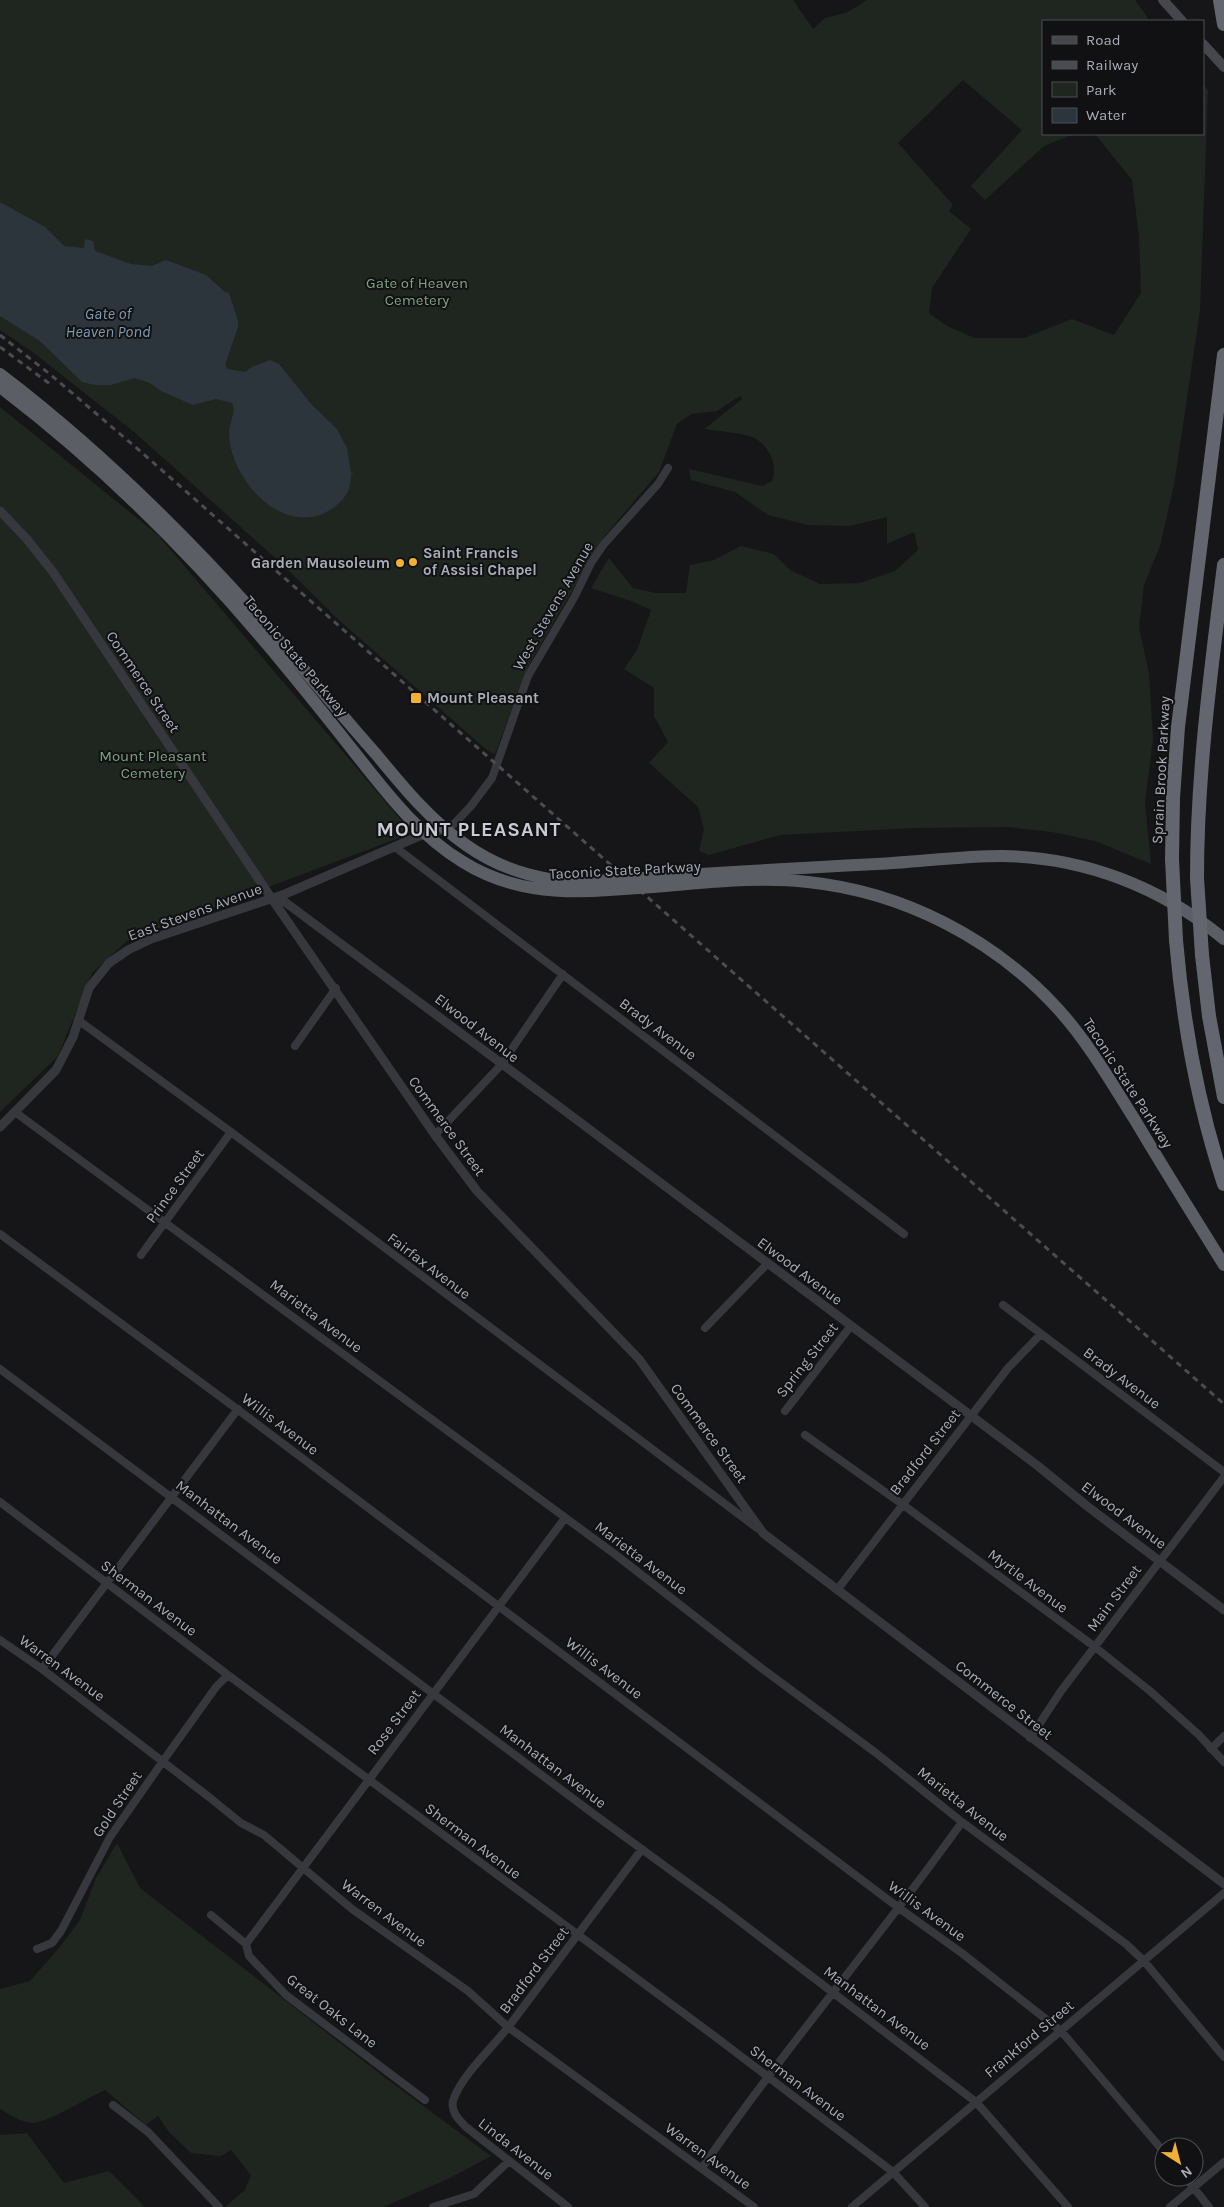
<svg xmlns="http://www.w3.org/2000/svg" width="1224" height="2207" viewBox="0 0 1224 2207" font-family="Karla,sans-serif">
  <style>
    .green { fill: #1e261f }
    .water { fill: #2c353c }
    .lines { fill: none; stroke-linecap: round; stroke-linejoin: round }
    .minor { stroke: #37383d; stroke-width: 8 }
    .tertiary { stroke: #37383d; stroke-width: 9 }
    .secondary { stroke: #45474d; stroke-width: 10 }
    .trunk { stroke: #5b5e65; stroke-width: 12 }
    .motorway { stroke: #63666e; stroke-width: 14 }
    .rail { stroke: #4a4c52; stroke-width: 3; stroke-dasharray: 6 5; stroke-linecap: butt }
    .trunk-bridge { stroke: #5b5e65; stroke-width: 12 }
    .motorway-bridge { stroke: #63666e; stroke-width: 14 }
    .poi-dot { fill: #f2b134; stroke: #111113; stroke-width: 2 }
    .labels { text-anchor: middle; stroke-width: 4; stroke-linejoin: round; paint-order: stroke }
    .park-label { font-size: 15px; fill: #7fa381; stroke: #111113 }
    .poi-label { font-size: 15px; font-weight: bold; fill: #a8adb8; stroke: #111113; text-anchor: start }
    .street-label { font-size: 15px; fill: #a8adb8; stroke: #111113 }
    .water-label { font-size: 16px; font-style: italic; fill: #7f9bb3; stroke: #111113 }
    .district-label { font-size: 20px; font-weight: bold; letter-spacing: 1px; fill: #c9ccd4; stroke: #111113 }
  </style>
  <rect width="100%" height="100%" fill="#161618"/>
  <path class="green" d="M0,0H793L813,29L825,18L848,12L867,0H1135L1150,21H1043V134H1074L1044,146L985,200L971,186L1022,130L963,80L898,143L953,205L949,211L971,229L932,288L929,313L947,326L975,338H1024L1072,319L1114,335L1141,293L1139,237L1132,180L1095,134H1203V84L1208,90L1200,311L1174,485L1160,546L1144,585L1139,628L1149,673L1153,739L1145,803L1151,864L1095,841L1052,832L1008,827L915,828L780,835L709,855L699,851L704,829L698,807L649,763L668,742L654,716V688L624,669L637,650L651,610L631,601L591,588L609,558L633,588L656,593H686L690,565L714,560L741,546L774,554L790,570L820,584L860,583L895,571L918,550L914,532L887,544V517L850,526L808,525L768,515L735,492L691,480L689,469L762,486L772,481C778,467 771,450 758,440C748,433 717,431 704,429L742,399L740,396L717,411L691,414L677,424L659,472L603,538L530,663L495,754L488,751L340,621L281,563L134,432L34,353L0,330Z
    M0,407L158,535L412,833L128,940L92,973L58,1056L0,1112Z
    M117,1843L140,1888L384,2077L491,2156L448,2179L383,2207H225L245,2190L251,2175L231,2150L221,2156L191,2153L169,2132L158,2116L146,2125L105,2090C89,2097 47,2123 33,2123C22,2123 9,2114 0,2109V1989L30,1981L59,1948L80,1920L96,1878Z
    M27,2133L64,2183L109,2171L145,2207H0V2135Z"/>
  <path class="water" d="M0,202L45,227L64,246L84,248L85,239L93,241L95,251L131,264L152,266L166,260L206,275L225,292L229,293L238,321V327L225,365L228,369L245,372L252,367L270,360L279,364L312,405L337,429L347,448L351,473H354L351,475C351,491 344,501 330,510C287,536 240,489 231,448C230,443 229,438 229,433C229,422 237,412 232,403L216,399L193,405L161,391L150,383L135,378L111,385H95L82,382L40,341L0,316Z"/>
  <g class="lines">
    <path class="minor" d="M445,829L454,824L471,806L492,778L528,676L575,596L591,563L604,544L658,484L668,468
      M395,847L904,1234
      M78,1020L231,1132L757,1528
      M295,1046L336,988
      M15,1112L616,1555L764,1670L876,1753L962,1822L1126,1944L1144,1961L1224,2057
      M435,1135L501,1065L563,974
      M0,1234L241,1412L899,1908L963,1954L1061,2031L1164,2152
      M141,1255L231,1132
      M1003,1305L1224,1472
      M705,1328L768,1263
      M0,1369L595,1815L721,1907L976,2102L1068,2207
      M785,1411L850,1327
      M805,1435L902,1504L1095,1647L1150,1691L1199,1735L1224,1762
      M0,1502L228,1675L717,2038L893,2172L925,2207
      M837,1590L1008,1368L1040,1335
      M0,1640L42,1669L209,1797L241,1823L264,1835L352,1909L468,1991L508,2027L754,2207
      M42,1669L238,1409
      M1030,1738L1061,1691L1224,1477
      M1211,1749L1224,1736
      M211,1915L246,1944L249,1956L286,1995L425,2100
      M246,1944L565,1518
      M37,1949L52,1943L61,1931L110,1837L163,1761L216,1687L228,1675
      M113,2105L148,2132L219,2207
      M702,2168C784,2049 878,1940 962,1822
      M1185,2177L1209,2207
      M433,2207L474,2194L509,2161
      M568,2207L466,2127C458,2119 449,2110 454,2098C463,2074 493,2047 509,2026C554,1967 597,1908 642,1849
      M852,2207L1224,1893
      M1170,2207L1224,2162"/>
    <path class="tertiary" d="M0,511L26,538L53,572L272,899L435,1135L477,1191L639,1359L763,1533L1224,1884
      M272,899L285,902L561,1108L1038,1466L1087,1506L1224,1610
      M0,1127L56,1070L73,1037L89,988L109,963L128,950L151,939L285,894L417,837L445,829"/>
    <path class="secondary" d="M1163,0L1182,21
      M1203,44L1224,67"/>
    <path class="trunk" d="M0,374C104,453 196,545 282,644C313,680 344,718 376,754C403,787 431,821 466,845C504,872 550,884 596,881
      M0,387C100,463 190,552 271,649C301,685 330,721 359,758C389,796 420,836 463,862C508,890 557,894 609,890
      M644,878C722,872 799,868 877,864C919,862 960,856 1002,856C1084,857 1161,887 1224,939
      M653,887C705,883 757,876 808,882C903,892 993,938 1058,1009C1088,1042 1111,1082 1135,1120C1164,1169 1194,1217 1224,1265"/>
    <path class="motorway" d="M1220,0L1224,24
      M1172,859L1173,798L1178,727L1224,355
      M1197,878C1197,773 1211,670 1224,565
      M1176,940C1183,1023 1198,1105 1224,1184
      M1202,955L1209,1016L1224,1097"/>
    <path class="rail" d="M0,335L51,375L140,451L1224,1404
      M0,347L50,384"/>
    <path class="trunk-bridge" d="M596,881L644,878
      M609,890L653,887"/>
    <path class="motorway-bridge" d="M1172,859L1176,940
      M1197,878L1202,955"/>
  </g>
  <g class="poi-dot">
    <circle cx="413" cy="562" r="5"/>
    <circle cx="400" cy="563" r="5"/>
    <rect x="410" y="692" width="12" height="12" rx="2.5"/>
  </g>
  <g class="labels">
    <g class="park-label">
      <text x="417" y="288">Gate of Heaven<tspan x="417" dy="17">Cemetery</tspan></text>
      <text x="153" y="761">Mount Pleasant<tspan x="153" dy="17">Cemetery</tspan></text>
    </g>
    <g class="poi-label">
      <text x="423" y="558">Saint Francis<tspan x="423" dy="17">of Assisi Chapel</tspan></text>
      <text x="390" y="568" text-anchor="end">Garden Mausoleum</text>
      <text x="427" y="703">Mount Pleasant</text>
    </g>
    <g class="street-label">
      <text transform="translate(553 606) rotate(-60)" y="5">West Stevens Avenue</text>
      <text transform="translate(296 656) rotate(50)" y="5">Taconic State Parkway</text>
      <text transform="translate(143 682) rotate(56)" y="5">Commerce Street</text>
      <text transform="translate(1161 770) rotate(-87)" y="5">Sprain Brook Parkway</text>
      <text transform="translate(625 870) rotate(-3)" y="5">Taconic State Parkway</text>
      <text transform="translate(195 912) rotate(-20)" y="5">East Stevens Avenue</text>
      <text transform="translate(477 1028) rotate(38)" y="5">Elwood Avenue</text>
      <text transform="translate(658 1029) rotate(37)" y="5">Brady Avenue</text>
      <text transform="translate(1128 1083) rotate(57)" y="5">Taconic State Parkway</text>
      <text transform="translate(447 1126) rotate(54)" y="5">Commerce Street</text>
      <text transform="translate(175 1186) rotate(-54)" y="5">Prince Street</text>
      <text transform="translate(429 1266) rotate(37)" y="5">Fairfax Avenue</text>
      <text transform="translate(800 1271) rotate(37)" y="5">Elwood Avenue</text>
      <text transform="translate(316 1316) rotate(37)" y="5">Marietta Avenue</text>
      <text transform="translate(807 1360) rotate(-52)" y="5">Spring Street</text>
      <text transform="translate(1122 1378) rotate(37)" y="5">Brady Avenue</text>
      <text transform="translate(280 1424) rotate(37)" y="5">Willis Avenue</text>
      <text transform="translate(709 1433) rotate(54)" y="5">Commerce Street</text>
      <text transform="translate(925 1452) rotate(-52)" y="5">Bradford Street</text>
      <text transform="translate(1124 1515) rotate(37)" y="5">Elwood Avenue</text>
      <text transform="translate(229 1522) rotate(37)" y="5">Manhattan Avenue</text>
      <text transform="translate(641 1558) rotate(37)" y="5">Marietta Avenue</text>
      <text transform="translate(1028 1581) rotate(37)" y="5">Myrtle Avenue</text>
      <text transform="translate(149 1598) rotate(37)" y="5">Sherman Avenue</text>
      <text transform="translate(1114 1598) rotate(-53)" y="5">Main Street</text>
      <text transform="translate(62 1668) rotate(36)" y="5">Warren Avenue</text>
      <text transform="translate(604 1668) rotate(37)" y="5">Willis Avenue</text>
      <text transform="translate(1004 1700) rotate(38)" y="5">Commerce Street</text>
      <text transform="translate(394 1722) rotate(-53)" y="5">Rose Street</text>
      <text transform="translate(553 1766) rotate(37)" y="5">Manhattan Avenue</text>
      <text transform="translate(117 1804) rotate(-56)" y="5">Gold Street</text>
      <text transform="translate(963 1804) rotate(38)" y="5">Marietta Avenue</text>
      <text transform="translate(473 1841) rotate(37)" y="5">Sherman Avenue</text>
      <text transform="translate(927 1911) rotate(36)" y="5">Willis Avenue</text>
      <text transform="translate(384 1913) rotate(37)" y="5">Warren Avenue</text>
      <text transform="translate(534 1970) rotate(-53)" y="5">Bradford Street</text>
      <text transform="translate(877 2008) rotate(37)" y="5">Manhattan Avenue</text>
      <text transform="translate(332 2011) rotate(38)" y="5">Great Oaks Lane</text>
      <text transform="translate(1029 2039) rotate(-40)" y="5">Frankford Street</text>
      <text transform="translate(798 2083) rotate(37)" y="5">Sherman Avenue</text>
      <text transform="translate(516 2149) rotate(38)" y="5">Linda Avenue</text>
      <text transform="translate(708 2156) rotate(36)" y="5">Warren Avenue</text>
    </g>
    <g class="water-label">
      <text x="108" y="319">Gate of<tspan x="108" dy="18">Heaven Pond</tspan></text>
    </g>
    <g class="district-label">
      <text x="469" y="836">MOUNT PLEASANT</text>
    </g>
  </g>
  <rect x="1042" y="20" width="162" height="115" fill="#111113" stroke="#4d4f55"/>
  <rect x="1052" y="36" width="25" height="8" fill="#45474d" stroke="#4d4f55"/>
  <text x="1086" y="45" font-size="15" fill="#a8adb8">Road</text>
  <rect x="1052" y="61" width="25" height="8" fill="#4a4c52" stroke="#4d4f55"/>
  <text x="1086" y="70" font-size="15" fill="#a8adb8">Railway</text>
  <rect x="1052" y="82" width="25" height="15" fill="#1e261f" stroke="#4d4f55"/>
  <text x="1086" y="95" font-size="15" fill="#a8adb8">Park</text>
  <rect x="1052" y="108" width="25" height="15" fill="#2c353c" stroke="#4d4f55"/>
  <text x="1086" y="120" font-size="15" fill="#a8adb8">Water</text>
  <g transform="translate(1179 2162) rotate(144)"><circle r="24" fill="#111113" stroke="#4d4f55"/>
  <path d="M0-4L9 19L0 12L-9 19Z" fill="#f2b134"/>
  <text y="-8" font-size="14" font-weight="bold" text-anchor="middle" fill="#a8adb8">N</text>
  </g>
</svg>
